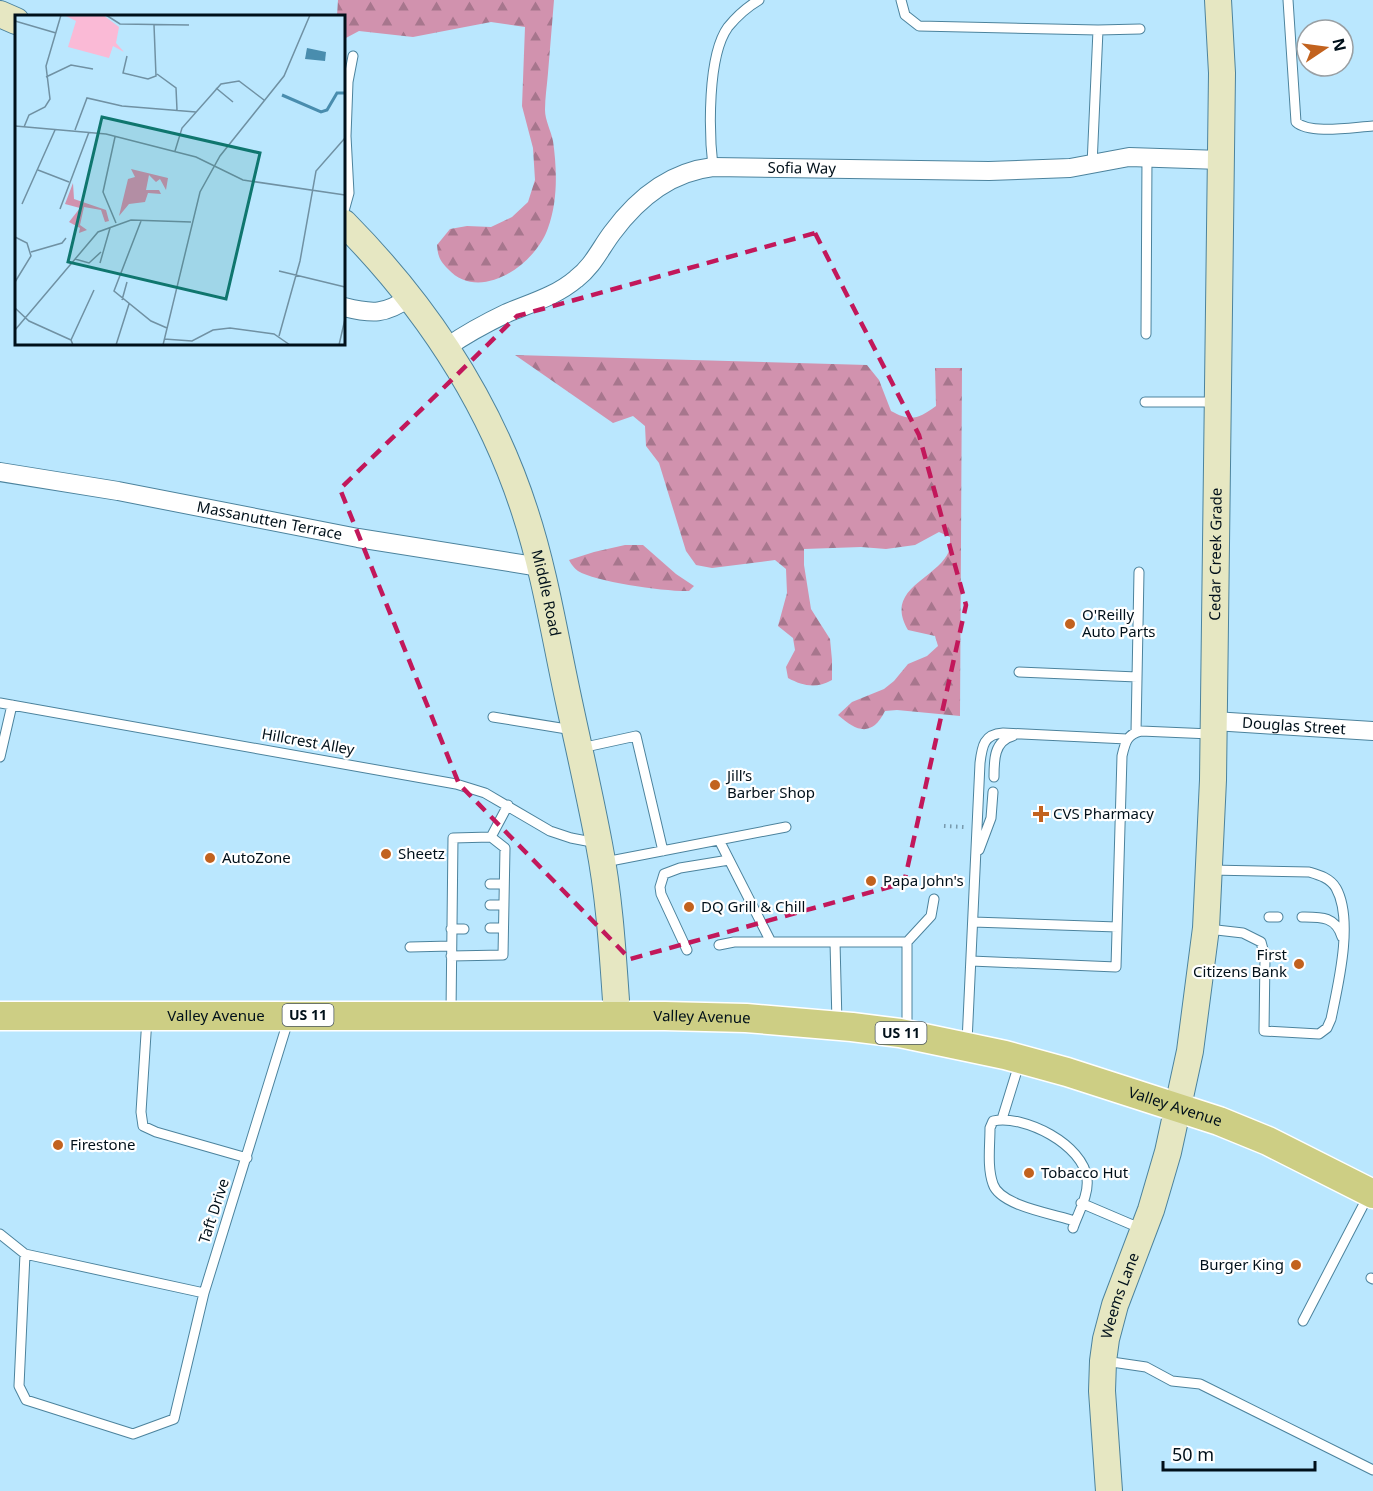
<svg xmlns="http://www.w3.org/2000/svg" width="1373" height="1491" viewBox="0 0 1373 1491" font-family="'Noto Sans',sans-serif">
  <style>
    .forest { fill: url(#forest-firs) }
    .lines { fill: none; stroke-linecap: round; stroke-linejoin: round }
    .service-casing { stroke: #4c839d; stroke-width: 11 }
    .minor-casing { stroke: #4c839d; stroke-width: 20 }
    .secondary-casing { stroke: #4c839d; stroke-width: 28 }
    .primary-casing { stroke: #fff; stroke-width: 31 }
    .path { stroke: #789aad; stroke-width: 4; stroke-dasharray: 1.5 4.5; stroke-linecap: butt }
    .service { stroke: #fff; stroke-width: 9 }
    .minor { stroke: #fff; stroke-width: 18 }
    .secondary { stroke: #e6e7c2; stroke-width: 26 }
    .primary { stroke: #cdce84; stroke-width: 28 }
    .marked { fill: none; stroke: #c2185b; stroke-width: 4.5; stroke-dasharray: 12 8; stroke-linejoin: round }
    .poi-dot { fill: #c2621e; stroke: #fff; stroke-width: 2 }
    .labels { text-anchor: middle; stroke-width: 4.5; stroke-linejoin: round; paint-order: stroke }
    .shield { fill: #fff; stroke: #4c585f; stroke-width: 1.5 }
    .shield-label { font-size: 14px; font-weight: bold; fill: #00101a }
    .street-label { font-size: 15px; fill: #00101a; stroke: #fff }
    .poi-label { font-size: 15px; fill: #00101a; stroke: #fff; text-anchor: start }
    .inset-river { fill: none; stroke: #498dae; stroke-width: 3 }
    .inset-road { fill: none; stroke: #7091a3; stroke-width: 1.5 }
    .view { fill: #0f766e; fill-opacity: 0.15; stroke: #0f766e; stroke-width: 3 }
    .inset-edge { fill: none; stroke: #00101a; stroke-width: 3 }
  </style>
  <defs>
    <pattern id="forest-firs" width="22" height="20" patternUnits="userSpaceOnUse" patternTransform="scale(1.5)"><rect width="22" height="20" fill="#d192ae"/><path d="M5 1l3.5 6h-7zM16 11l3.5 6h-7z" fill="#a7768d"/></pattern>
  </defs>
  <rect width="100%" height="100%" fill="#bae7fe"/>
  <path class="forest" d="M338,0H554C552,24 550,49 548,73C547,85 545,98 545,110C545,120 551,131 553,141C557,169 558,201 548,228C536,264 480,304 448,269C440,261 438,257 437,245L450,229L467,226L491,227L512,217L528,202L535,180L533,148L522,106L525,27L491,22L413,37L359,31L344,39V16H337Z
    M515,355L867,365L879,380L891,411C911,422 918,419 936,406L935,368H962L960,716L897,710L885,711C872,737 857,732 838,715L852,702L884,689L894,681L908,664L927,656L938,646L935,636L908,630C883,588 938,579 949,551C950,547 950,541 950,537L939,532L915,545L886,549L861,547L804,549V565L811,609L830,639L832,660V680C816,689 803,686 788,678L786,667L795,650L793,638L778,626L787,593L786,569L775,560L712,568L696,565L686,551L659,463L646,446L645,426L633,416L613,423Z
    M625,545H643L676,574L694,586L689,591C668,592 595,582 578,571C575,569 571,564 569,560L594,552Z"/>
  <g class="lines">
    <g class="service-casing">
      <path id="service" d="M901,0L905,15L919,26L1098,30L1092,165
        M1288,0L1296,122C1310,135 1354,127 1373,126
        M1098,30L1140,29
        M713,167C709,133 707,56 728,27C737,16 747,7 759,0
        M344,211L349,193L346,136L348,82L353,56
        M1146,334L1147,157
        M1145,402H1216
        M1019,672L1137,677
        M0,703L456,784L485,793L550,831L571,838L597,843
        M493,717L573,730
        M1136,732L1139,572
        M581,748L636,736L663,851
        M0,757L12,705
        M994,777C994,760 994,741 1013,736
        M719,840L771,942
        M979,850L991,818L993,792
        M605,862L786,827
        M490,884H504
        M490,905H504
        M1269,917H1278
        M1302,917C1320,917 1336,916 1342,937
        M973,922L1117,927
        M490,928H503
        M451,929H464
        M1208,929L1243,933L1261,942L1265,957L1264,1031L1319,1034L1327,1028L1331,1019C1338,985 1354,920 1336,888C1330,878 1319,875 1309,872L1210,870
        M835,942L837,1023
        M907,942L931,916L934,899
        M719,945L734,942H907V1030
        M410,947L451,946
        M687,950L661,894L660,887L664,874L680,868L729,860
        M451,956L503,955L505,848L491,837
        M971,961L1116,967L1122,756C1125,743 1127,734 1141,731L1211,734
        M451,1012L453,838L491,837L508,805
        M147,1018L141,1112L143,1126L156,1132L247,1158
        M967,1042L980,763C982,746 984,734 1003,733L1127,739
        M1002,1119L1019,1064
        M1081,1203L1142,1229
        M1073,1228C1078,1213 1089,1195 1087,1179C1084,1145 1024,1114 993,1121L990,1128C990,1146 987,1167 993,1184C1000,1206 1054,1214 1075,1221
        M0,1234L25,1254L204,1293
        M25,1254L19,1386L26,1400L133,1434L174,1419L204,1293L288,1021
        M1371,1278L1373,1279
        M1303,1321L1368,1196
        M1105,1361L1146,1367L1172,1381L1200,1384L1373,1470"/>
    </g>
    <g class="minor-casing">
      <g id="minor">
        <path d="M344,307C372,314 385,315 410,297"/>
        <path id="s1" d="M447,347C466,334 486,323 507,313C531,303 556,296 576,279C593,266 600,249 612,233C637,199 670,172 713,167L989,171L1070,168L1129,157L1221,160"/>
        <path id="s2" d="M0,472L118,491L358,538L540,567"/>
        <path id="s3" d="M1214,721L1373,731"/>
      </g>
    </g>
    <g class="secondary-casing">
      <g id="secondary">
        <path d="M0,14L16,21"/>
        <path id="s4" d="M344,223C426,306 489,400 525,512C545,573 555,638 569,702C579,749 590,796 599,844C610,900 613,958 617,1015"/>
        <path id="s5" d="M1109,1491L1102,1391L1103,1361L1106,1339L1115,1305L1151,1210L1168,1152L1190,1051L1206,928L1213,780L1222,73L1218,0"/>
      </g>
    </g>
    <g class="primary-casing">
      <g id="primary">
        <path id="s6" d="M0,1016H665L746,1018L852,1027L900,1033L1005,1055L1067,1072L1219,1121L1268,1141L1373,1194"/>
      </g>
    </g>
    <path class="path" d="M944,826L964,827"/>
    <use href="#service" class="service"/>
    <use href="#minor" class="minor"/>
    <use href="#secondary" class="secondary"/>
    <use href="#primary" class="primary"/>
  </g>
  <path class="marked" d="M815,233L919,435L966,605L904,883L630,959L459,784L340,489L517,316Z"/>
  <g class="poi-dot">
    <circle cx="1070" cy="624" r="6"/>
    <circle cx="715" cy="785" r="6"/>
    <path d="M1038 805h6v6h6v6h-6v6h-6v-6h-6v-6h6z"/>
    <circle cx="386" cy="854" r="6"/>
    <circle cx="210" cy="858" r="6"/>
    <circle cx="871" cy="881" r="6"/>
    <circle cx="689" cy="907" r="6"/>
    <circle cx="1299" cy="964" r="6"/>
    <circle cx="58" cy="1145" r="6"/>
    <circle cx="1029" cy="1173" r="6"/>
    <circle cx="1296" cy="1265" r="6"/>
  </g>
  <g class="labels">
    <g class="shield">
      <rect x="282.5" y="1004" width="51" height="22" rx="4.5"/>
      <rect x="875.5" y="1022" width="51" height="22" rx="4.5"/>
    </g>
    <g class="shield-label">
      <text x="308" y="1020">US 11</text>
      <text x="901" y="1038">US 11</text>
    </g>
    <g class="street-label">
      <text dy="5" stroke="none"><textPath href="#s1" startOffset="418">Sofia Way</textPath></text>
      <text dy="5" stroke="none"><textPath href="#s2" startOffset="274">Massanutten Terrace</textPath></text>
      <text dy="5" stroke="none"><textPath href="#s5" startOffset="951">Cedar Creek Grade</textPath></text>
      <text dy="5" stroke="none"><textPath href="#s4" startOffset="428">Middle Road</textPath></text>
      <text dy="5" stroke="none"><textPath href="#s3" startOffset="80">Douglas Street</textPath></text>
      <text transform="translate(308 742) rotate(10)" y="5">Hillcrest Alley</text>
      <text dy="5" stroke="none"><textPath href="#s6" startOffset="216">Valley Avenue</textPath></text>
      <text dy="5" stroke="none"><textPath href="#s6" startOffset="702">Valley Avenue</textPath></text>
      <text dy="5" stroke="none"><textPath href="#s6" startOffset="1186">Valley Avenue</textPath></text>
      <text transform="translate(214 1211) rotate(-72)" y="5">Taft Drive</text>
      <text dy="5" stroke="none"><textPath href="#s5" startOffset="198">Weems Lane</textPath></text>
    </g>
    <g class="poi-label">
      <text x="1082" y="620">O'Reilly<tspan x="1082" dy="17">Auto Parts</tspan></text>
      <text x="727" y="781">Jill’s<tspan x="727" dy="17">Barber Shop</tspan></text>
      <text x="1053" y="819">CVS Pharmacy</text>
      <text x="398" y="859">Sheetz</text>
      <text x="222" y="863">AutoZone</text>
      <text x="883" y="886">Papa John's</text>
      <text x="701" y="912">DQ Grill &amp; Chill</text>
      <text x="1287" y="960" text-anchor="end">First<tspan x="1287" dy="17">Citizens Bank</tspan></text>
      <text x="70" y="1150">Firestone</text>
      <text x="1041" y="1178">Tobacco Hut</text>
      <text x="1284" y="1270" text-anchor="end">Burger King</text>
    </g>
  </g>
  <g transform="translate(15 15)">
    <rect width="330" height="330" fill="#bae7fe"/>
    <path d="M116,154L153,163L151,175L145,164L141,167L134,160L131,175H144L146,179L133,178L130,187L114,189L104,201L113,164L120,162ZM58,168L59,184L91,195L94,206L90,207L86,195L69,192L65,210L72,215L64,218L65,213L54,207L65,193L50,189Z" fill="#d192ae"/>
    <path d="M49,0H88L104,12L101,28L109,37L98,31L94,43L53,32L61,6Z" fill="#fabad6"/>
    <path d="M292,33L311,37L310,46L290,44Z" fill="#498dae"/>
    <path class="inset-river" d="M267,80L306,97L312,95L322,78H330"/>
    <path class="inset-road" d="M91,0L105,9L174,10M0,6L41,18M112,41L108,58L133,64L141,61L139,10M142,59L161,73L162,95M31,62L56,50L78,54M201,73L218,87M0,111L91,119L181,142L228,165L330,180M9,112L14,100L30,92L35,84L31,51L46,0M60,115L72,83L107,91L181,97M100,122L88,177L101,208M160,136L167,113L206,69L224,66L249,85M23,155L54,167M7,189L40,115M45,194L74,117M126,206L99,276L136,306L152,313M0,222L12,228L16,241L0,267M16,237L47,228L51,223M60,244L74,248L86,237M85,248L95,213M264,256L330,272M107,285L112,267M0,293L14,306L56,325M0,315L83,217L116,205L176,207M264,321L285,246L301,156L330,123M149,324L177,326L198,315L215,313L259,319L275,330M58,330L56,325L79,275M101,330L114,289M148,330L185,177L205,141L269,61L295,0M324,330L330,304"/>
    <path class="view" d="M87,102L245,138L211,284L53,247Z"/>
    <rect width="330" height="330" class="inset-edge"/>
  </g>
  <g transform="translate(1325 48) rotate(77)"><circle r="28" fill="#ffffff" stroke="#999fa3" stroke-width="1.5"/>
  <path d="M0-4.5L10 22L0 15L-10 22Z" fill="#c2621e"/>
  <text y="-9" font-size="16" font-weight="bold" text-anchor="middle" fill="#00101a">N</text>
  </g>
  <path d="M1163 1461v9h152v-9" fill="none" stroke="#00101a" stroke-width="3"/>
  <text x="1172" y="1461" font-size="18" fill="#00101a" stroke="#ffffff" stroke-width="4.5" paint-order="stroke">50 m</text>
</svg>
